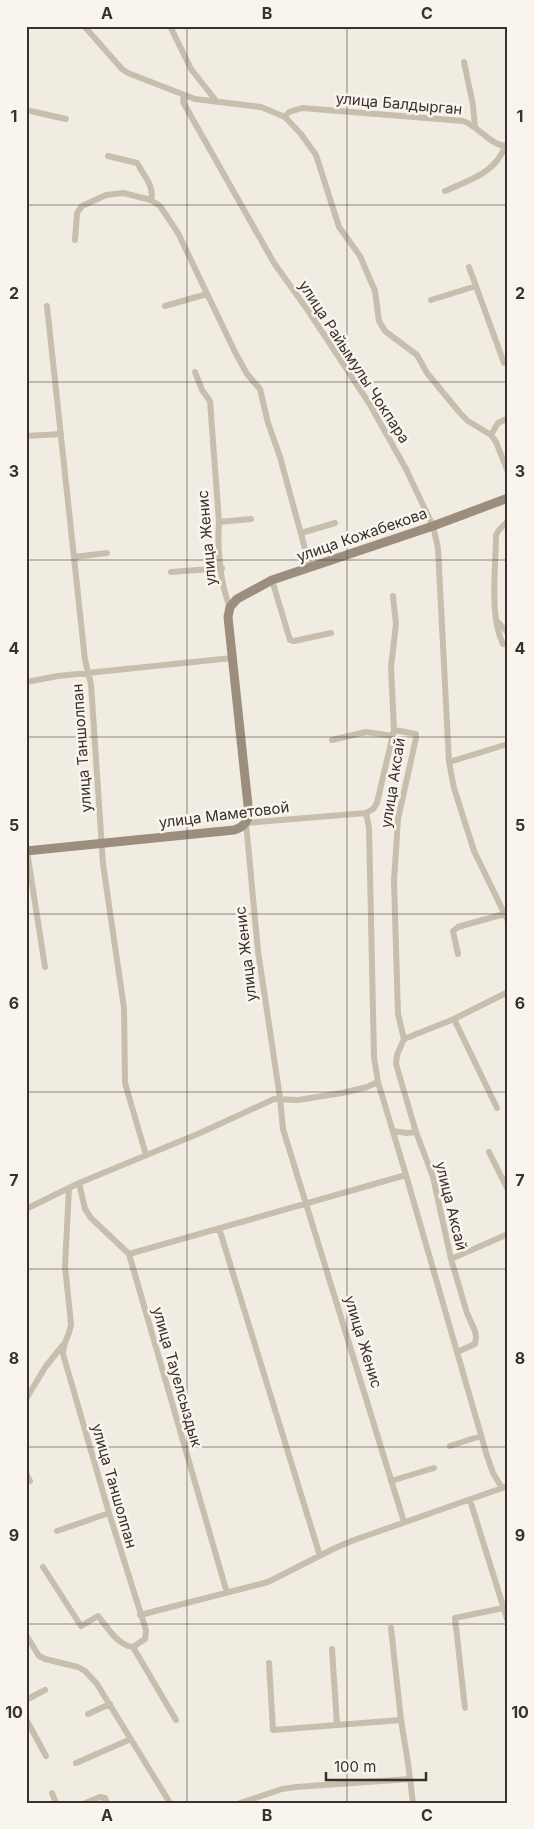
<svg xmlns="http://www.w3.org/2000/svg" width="534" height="1829" viewBox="0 0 534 1829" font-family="Inter,sans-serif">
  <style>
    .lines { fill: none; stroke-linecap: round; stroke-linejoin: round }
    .minor { stroke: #c8beae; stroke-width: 6 }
    .secondary { stroke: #9c8e7f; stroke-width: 9 }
    .grid { fill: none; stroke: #38312c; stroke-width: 1; stroke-opacity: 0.55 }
    .labels { text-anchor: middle; stroke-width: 5; stroke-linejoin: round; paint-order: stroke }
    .street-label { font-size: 15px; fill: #38312c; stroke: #f9f5ee }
    .neatline { fill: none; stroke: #38312c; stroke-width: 2 }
    .grid-label { font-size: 16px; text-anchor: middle; font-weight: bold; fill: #38312c }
  </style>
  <rect width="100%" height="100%" fill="#f1ece1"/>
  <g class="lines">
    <path class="minor" d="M84,26L122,69L128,73L195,99L261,107L285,117L301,134L316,155L339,227L360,256L375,291L379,321L385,331L417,355L427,373L460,413L468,421L491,435L496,442L508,472
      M170,26L191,69L217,102
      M464,62L473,105L475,127
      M184,95L183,102L274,263L309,312L369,403L406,469L433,526L438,548L449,762L454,788L474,851L508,921
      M26,110L66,119
      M285,117L289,112L302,108L463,121C480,127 490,146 508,146
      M108,156L137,163C143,174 155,187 151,200
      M445,191C469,180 496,173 505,146
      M75,240L77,213L82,206L106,195L123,193L151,200L160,206L178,233L235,352L247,374L260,389L268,423L280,457L310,567
      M469,267L504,363L508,361
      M431,300L476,286
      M47,306L85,660L91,684L103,864L124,1008L125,1083L146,1155
      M165,306L207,294
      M195,372L202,390L210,401L219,522C217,547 220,584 230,607
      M491,435L498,423L508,418
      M26,436L61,434
      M508,521L499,530L496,535C496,566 489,617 503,644H508
      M219,522L251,519
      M301,533L335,523
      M74,557L107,553
      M171,572L222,568
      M272,580L290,640L294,641L331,633
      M393,596L396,624L391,667L394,730L377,803L373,809L366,813L369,828L374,1057L378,1082L406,1175L487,1456L493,1473L502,1488
      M496,620L508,633
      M26,682L58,676L232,658
      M394,730L416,734V738L398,819L394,881L398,1014L404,1039L397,1055L396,1064L416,1132L433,1177L451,1259L467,1313L475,1331L476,1337L475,1344L457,1352
      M332,740L366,732L393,736
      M449,762L508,744
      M366,813L246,823L258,951L280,1098L283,1129L404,1522
      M26,845L45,967
      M458,954L453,931L458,927L504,914
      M454,1019L497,1108
      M404,1039L454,1019L508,992
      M393,1131L407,1133L416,1132
      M489,1152L508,1190
      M79,1183L85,1209L91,1218L129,1254L227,1593
      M26,1209L79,1183L200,1133L274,1099L298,1100L342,1093L367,1087L378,1082
      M219,1228L320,1556
      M129,1254L406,1175
      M451,1259L508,1234
      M26,1399L46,1366L63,1345
      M450,1446L481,1436
      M26,1473L30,1481
      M391,1481L434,1468
      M470,1500L508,1622
      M57,1531L109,1513
      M43,1567L81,1626L98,1616C108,1628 117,1645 133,1647L145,1639L146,1630L109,1513L63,1354C63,1342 70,1335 71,1324L65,1266L69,1188
      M140,1615L268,1582L335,1548L354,1540L508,1486
      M391,1628L401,1720L408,1763L413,1803
      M26,1635L39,1656L45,1659L78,1667L85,1671L97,1684L170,1803
      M133,1647L176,1720
      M332,1649L337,1725
      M269,1663L273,1730L401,1720
      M26,1700L45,1690
      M465,1708L455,1618L503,1608
      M88,1714L110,1704
      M26,1719L46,1756
      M76,1763L131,1739
      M52,1793L56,1803
      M85,1803L100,1797L105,1798L107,1803
      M240,1803L282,1789L296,1787L410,1779"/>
    <path class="secondary" d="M26,851L234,830C243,827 246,824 249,815L228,617L230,607L237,599L272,580L433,526L508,498"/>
  </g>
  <path class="grid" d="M187,26V1803M347,26V1803M26,205H508M26,382H508M26,560H508M26,737H508M26,914H508M26,1092H508M26,1269H508M26,1447H508M26,1624H508"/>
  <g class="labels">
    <g class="street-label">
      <text transform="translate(399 104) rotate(5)" y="5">улица Балдырган</text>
      <text transform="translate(354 362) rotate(57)" y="5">улица Райымулы Чокпара</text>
      <text transform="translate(362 535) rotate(-19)" y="5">улица Кожабекова</text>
      <text transform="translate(207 538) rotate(-95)" y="5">улица Женис</text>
      <text transform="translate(82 748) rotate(-94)" y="5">улица Таншолпан</text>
      <text transform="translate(393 783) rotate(-81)" y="5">улица Аксай</text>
      <text transform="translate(224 815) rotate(-7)" y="5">улица Маметовой</text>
      <text transform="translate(246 954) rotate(-97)" y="5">улица Женис</text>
      <text transform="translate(451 1206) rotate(76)" y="5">улица Аксай</text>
      <text transform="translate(363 1342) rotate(73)" y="5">улица Женис</text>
      <text transform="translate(177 1377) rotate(74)" y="5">улица Тауелсыздык</text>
      <text transform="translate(114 1486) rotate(74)" y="5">улица Таншолпан</text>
    </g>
  </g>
  <rect width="534" height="1829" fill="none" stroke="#f9f5ee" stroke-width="55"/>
  <path d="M326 1772v8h100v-8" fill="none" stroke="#38312c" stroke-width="2.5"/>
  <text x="334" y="1772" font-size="15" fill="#38312c" stroke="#f9f5ee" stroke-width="4" paint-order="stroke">100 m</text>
  <rect x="28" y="28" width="478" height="1774" class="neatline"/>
  <g class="grid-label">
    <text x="107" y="19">A</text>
    <text x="267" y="19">B</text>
    <text x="427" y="19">C</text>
    <text x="14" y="122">1</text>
    <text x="520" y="122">1</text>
    <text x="14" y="299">2</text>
    <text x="520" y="299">2</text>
    <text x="14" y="477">3</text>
    <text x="520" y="477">3</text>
    <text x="14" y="654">4</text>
    <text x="520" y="654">4</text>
    <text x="14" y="831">5</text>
    <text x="520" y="831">5</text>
    <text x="14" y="1009">6</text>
    <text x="520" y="1009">6</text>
    <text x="14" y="1186">7</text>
    <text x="520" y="1186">7</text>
    <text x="14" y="1364">8</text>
    <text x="520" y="1364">8</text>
    <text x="14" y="1541">9</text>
    <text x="520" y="1541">9</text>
    <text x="14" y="1718">10</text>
    <text x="520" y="1718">10</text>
    <text x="107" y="1821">A</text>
    <text x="267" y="1821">B</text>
    <text x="427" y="1821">C</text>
  </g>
</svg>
